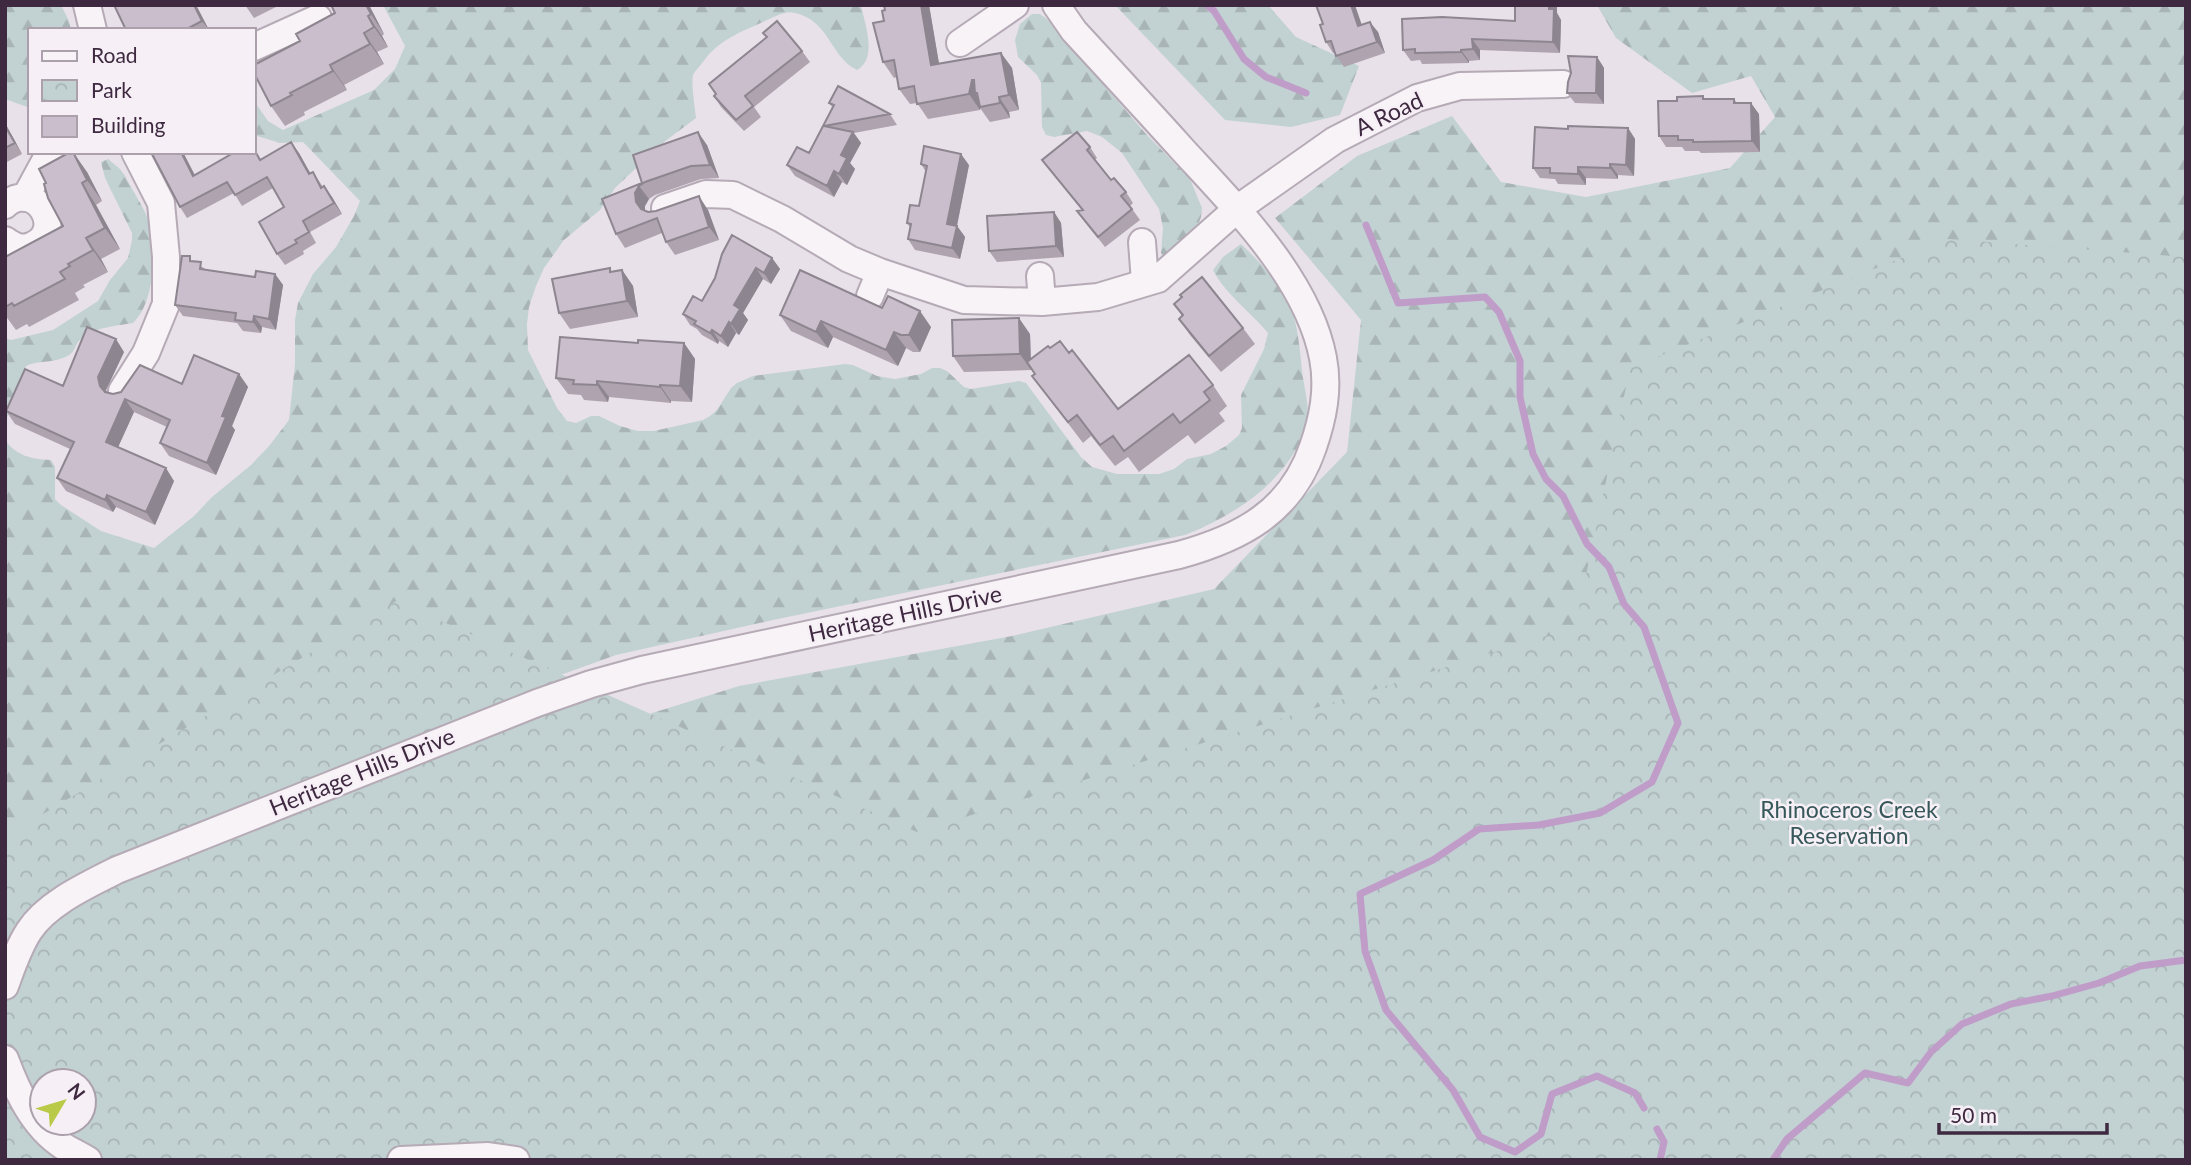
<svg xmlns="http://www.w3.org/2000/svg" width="2191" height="1165" viewBox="0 0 2191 1165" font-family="Lato,sans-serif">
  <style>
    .forest { fill: url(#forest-firs) }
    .park { fill: url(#park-crowns); fill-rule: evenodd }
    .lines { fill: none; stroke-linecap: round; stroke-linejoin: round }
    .stream { stroke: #bf9dc8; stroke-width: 7 }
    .minor-casing { stroke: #b5aab6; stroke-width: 30 }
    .minor { stroke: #f7f3f7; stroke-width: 26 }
    .wall { fill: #aea3af }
    .shaded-wall { fill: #8d858f }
    .building { fill: #cabecc; stroke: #8d858f; stroke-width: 2 }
    .labels { text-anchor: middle; stroke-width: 5; stroke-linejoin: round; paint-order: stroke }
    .street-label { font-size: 23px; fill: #3e2940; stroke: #f6f0f6 }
    .park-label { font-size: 23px; fill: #37585b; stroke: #f6f0f6 }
  </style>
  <defs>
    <pattern id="forest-firs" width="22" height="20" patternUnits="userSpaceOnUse" patternTransform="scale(1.75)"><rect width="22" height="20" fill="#c2d2d3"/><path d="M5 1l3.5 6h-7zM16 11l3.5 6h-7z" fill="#a8b4b6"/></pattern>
    <pattern id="park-crowns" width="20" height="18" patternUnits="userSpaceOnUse" patternTransform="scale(1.75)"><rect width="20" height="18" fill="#c2d2d3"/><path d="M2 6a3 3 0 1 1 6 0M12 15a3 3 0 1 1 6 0" fill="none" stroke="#a8b4b6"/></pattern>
  </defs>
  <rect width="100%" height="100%" fill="#e8e1e9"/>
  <path class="forest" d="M5,5H61L69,21L71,30H30V108L5,99Z
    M383,5H861C865,25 878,58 857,70C830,57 830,21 795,13C785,10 773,18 765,21C741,32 718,40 703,62C700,66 695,71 693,75C691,84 695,108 696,118L664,142L635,169L615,188L600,210L564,240L544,268L536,286L529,307L527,324L528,350L557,408L567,421L576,423L591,416H599L620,426L638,431H654L703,420L710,416L717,410L731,388L737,383L753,376L845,364L853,365L877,376L895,379L921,374L932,368H940L947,371L964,387L971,389L1019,381L1026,383L1081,457L1092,467L1117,474H1159L1174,469L1187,459L1211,454L1226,446L1239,435L1242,428L1241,395L1264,349L1268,333C1251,312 1225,294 1213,270L1223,257L1241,244C1259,261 1281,284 1291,307C1298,327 1300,350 1302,371C1304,388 1310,406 1307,424C1306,432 1301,441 1297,448C1272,491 1230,517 1185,535L773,620L616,655L309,766L5,917V440C17,456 31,459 51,460L55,467V499L61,505L101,531L154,548L194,516L212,497L251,465L269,446L289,420L295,364V320L298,303L313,274L336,247L354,216L360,201L303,142L280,143L254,135V101L268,121L283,130L374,90L395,69L405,46Z
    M1115,5H1268L1296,37L1359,66L1340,115L1291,127L1225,120Z
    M1597,5H2186V771L579,1160L84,1081L457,774L739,686L1012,636L1214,589L1347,452L1361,320L1275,218L1357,156L1452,116L1501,182L1586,197L1730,168L1775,117L1751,76L1692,93L1616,38Z
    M1032,14H1040L1047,19L1146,134L1190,179L1202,208L1201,217L1192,241L1167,260L1161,253L1163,228L1159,209L1122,153L1102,137L1087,131L1054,137L1046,135L1042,127L1041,83L1037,75L1018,57L1015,40L1020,24Z
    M108,159L120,169L125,176C133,192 145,208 150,225C157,251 154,304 133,323C117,326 93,327 81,339C73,346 77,353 63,358C51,363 38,360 26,366L5,423V338L11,340L53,330L98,301L110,280L128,258L132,240V233L105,178L101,162Z"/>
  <path class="park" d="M1948,239L2186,257V1160H5V837L396,601L917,832L1575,627L1630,368ZM42,1081H84V1123H42Z"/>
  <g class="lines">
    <path class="stream" d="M1207,5L1214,11L1244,59L1266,77L1306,93
      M1366,225L1398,303L1485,297L1499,312L1520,361V397L1533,454L1546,479L1563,496L1587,544L1609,567L1624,604L1644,627L1678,723L1652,782L1600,813L1539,825L1479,829L1433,860L1360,894L1365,951L1386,1010L1453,1090L1480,1137L1515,1152L1541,1134L1552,1094L1597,1076L1635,1093L1644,1108
      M1657,1129L1664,1142L1660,1160
      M1773,1160L1787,1139L1865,1073L1908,1083L1931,1052L1962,1024L2011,1004L2052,996L2099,983L2140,966L2186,960"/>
    <g class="minor-casing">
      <path id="minor" d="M87,5L93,30
        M960,43L1015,5
        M254,47L318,18
        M25,198L50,152
        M5,205C35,178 68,231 31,246C21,250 13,246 5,240
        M665,208L706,194L733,195L782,219L849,259L880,272L964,300L1042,302L1098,297L1158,279L1237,209L1335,140L1417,98L1460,86L1563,84
        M1142,242L1145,282
        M1040,276L1042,302
        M870,296L880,272
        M122,391L146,353L166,304V257L161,203L135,152
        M5,986C12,967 18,948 29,931C47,903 88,885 117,870L537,703L591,684L642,670L1179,555C1241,538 1291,512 1313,447C1323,418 1329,389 1323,358C1308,279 1235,207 1182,149C1146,109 1110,70 1074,31L1056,5
        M5,1059C17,1091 33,1127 63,1146C71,1151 80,1155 88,1160
        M401,1160L488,1156L516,1160"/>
    </g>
    <use href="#minor" class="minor"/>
  </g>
  <path class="wall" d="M119,5H196L209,30H126Z
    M245,5H280L254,18Z
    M331,5H369L384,34L382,36L388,47L377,52L384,64L344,85L347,90L304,112L305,115L285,126L271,106L300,41L335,13Z
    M929,5L939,64L1001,53L1012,68L1019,110L1009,112L1010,118L990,122L980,108V110L928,119L917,103L910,104L899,89L897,77L894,78L883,62L884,21L885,10Z
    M1557,13L1561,20L1560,53L1480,50V60L1469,61V63L1422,64L1420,60L1411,61L1403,50L1515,21Z
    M1323,24L1362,25L1378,32L1385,53L1344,67L1335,53H1333L1326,42Z
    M802,51L810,62L754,107L761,117L744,131L721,107L714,96L716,94L709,84Z
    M1597,57L1604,68V104L1575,103L1567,93Z
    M1705,99H1734L1737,103L1759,114L1760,152L1701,153L1699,151H1685L1682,147H1666L1659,136Z
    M829,103L890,114L897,125L854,133L861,143L850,163L855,169L847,185L842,182L834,197L795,176L787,165L809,153L833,108Z
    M5,123L22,154L5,163Z
    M1628,128L1635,139L1634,176L1618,175V179L1586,178V185L1558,184L1555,179L1540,178L1533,168L1568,129Z
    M707,145L719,178L701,179L655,195L649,199L645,206V211L648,212L708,210L719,240L675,255L666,242L662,233L625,248L616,234L602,199L642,183Z
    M1090,147L1097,158L1095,160L1111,180L1126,192L1133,203L1130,206L1140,220L1105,247L1077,211L1082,210L1042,160Z
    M299,153L310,174L313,172L323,187L332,197L342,214L310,232L316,243L303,251L304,254L285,265L277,254L284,207L273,188L242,206L234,193L187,218L180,207L195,175L261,159Z
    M921,164L969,165L957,226L965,237L960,259L915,250L908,239L910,227L907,223L919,206L926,172Z
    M87,172L102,201L96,205L120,249L101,259L108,272L83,285L85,287L75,293L79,300L29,327L27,324L16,330L5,315V257L63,226L46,183Z
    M1054,212L1061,223L1064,257L997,262L989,251Z
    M772,258L780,269L771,284L763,279L743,313L748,320L739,335L736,333L728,347L719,341L718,344L702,335L697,329L690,325L683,314L702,301L715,278Z
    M193,261L207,270L255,277L275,274L283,285L276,330L262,327L261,333L243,331L237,323L183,316L175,305Z
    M622,270L633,286L638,317L570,329L559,313L612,272Z
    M1174,304L1243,328L1255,344L1221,372L1190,335L1179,319L1182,316Z
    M882,308L931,327L920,352H913L906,348L898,366L833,337L828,348L791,331L780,315Z
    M1030,334L1031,359L1050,348L1069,353L1118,409L1213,385L1227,406L1219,413L1225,421L1195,444L1188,435L1139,472L1128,457L1115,466L1091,436L1083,443L1032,376L1035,374L1031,368V370L964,372L953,356Z
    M638,343H684L695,359L692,402L671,401V403L609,397L608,402L584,400L581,395L568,394L556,378Z
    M124,352L106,390L107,392L113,394L239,374L248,387L232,426L235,430L216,475L169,456L160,443L167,427L134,412L118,447L174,481L155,525L116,507L113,512L66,491L57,478L70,449L15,424L6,411L63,386Z"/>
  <path class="shaded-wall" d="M194,5H196L209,30L202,21Z
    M366,5H369L384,34L371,14Z
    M921,5H929L942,81L931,65Z
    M1351,5H1355L1366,37L1358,26Z
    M1549,5H1557V13L1561,20L1560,53L1553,42Z
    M368,16L382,36L388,47L374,27Z
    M1370,22L1378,32L1385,53L1377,42Z
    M364,33L377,52L384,64L370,44Z
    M1472,39L1480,50V60L1473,49Z
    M1461,50L1469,61V63L1461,52Z
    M1001,53L1012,68L1019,110L1009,95Z
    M1597,57L1604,68V104L1596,93Z
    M330,65L344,85L347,90L333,71Z
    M972,80L983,96L977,93H975L982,103L980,110L969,94Z
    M999,97L1009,112L1010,118L1000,103Z
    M1751,103L1759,114L1760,152L1752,141Z
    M5,123L22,154L15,143L5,126Z
    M1628,128L1635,139L1634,176L1626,165Z
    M698,132L707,145L719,178L710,165Z
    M853,132L861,143L850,163L855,169L847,185L839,174L841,155Z
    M291,142L299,153L317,185L309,174Z
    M73,152L87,172L102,201L87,180Z
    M181,152H183L201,187L193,176Z
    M961,154L969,165L955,235L947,224Z
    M1610,164L1618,175V179L1610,168Z
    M1578,167L1586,178V185L1578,174Z
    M834,171L842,182L834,197L827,186Z
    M82,183L96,205L120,249L105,228Z
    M324,186L332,197L342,214L334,203Z
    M639,186L649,199L645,206V216L636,202L635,193Z
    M699,196L708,210L719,240L709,227Z
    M1054,212L1061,223L1064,257L1056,246Z
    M957,226L965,237L960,259L952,248Z
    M86,238L101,259L108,272L93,250Z
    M772,258L780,269L771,284L764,273Z
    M756,268L763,279L743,313L748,320L739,335L731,324L734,305Z
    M622,270L633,286L638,317L627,301Z
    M275,274L283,285L276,330L269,319Z
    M920,311L931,327L920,352L909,335Z
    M254,316L262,327L261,333L253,322Z
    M1019,318L1030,334L1031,370L1020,354Z
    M821,321L833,337L828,348L816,332Z
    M729,322L736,333L728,347L721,336Z
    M712,330L719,341L718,344L710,333Z
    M894,332L906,348L898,366L886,350Z
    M116,339L124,352L106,390L108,399L100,386L98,377Z
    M684,343L695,359L692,402L680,386Z
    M239,374L248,387L232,426L235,430L216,475L207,463L222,416Z
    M597,381L609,397L608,402L597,385Z
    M660,385L671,401V403L660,387Z
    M125,399L134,412L115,454L106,442Z
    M166,468L174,481L155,525L146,512Z
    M107,495L116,507L113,512L105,500Z"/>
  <path class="building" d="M119,5H194L202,21L185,30H126L115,7Z
    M331,5H366L371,14L368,16L374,27L364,33L370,44L330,65L333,71L290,93L292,95L271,106L254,73V65L300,41L296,34L335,13Z
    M884,5H921L931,65L1001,53L1009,95L999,97L1000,103L980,107L977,93H975L974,80H972L969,94L917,104L914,86L899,89L894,60L883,62L873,23L884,21L882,11L885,10Z
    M1316,5H1351L1358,26L1370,22L1377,42L1336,56L1331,41L1326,42L1320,25L1323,24Z
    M1515,5H1549V9H1554L1553,42L1472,39L1473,49L1461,50V52L1415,53V49L1403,50L1402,19L1442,17L1515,21Z
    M777,21L802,51L745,96L753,106L736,120L714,96L716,94L709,84L767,37L763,33Z
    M1568,56L1597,57L1596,93H1567L1568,82L1571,73Z
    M838,86L890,114L824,126L853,132L841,155L847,158L839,174L834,171L827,186L787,165L797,147L809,153L834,105L829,103Z
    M1703,96V99H1734V103H1751L1752,141L1693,142V140H1678V136H1659L1658,101H1677V97Z
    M5,126L15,143L5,148Z
    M1568,126L1628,128L1626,165L1610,164V168L1578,167V174L1550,173V168H1533L1535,127L1568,129Z
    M698,132L710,165L691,166L645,182L639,186L635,193L636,202L641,209L648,212L656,211L699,196L709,227L666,242L657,218L616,234L602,199L642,183L633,155Z
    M1077,132L1090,147L1087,150L1111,180L1114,178L1126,192L1121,196L1132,209L1098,237L1077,211L1083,210L1042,160Z
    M291,142L309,174L313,172L321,188L324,186L334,203L303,221L309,232L295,240L297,243L277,254L259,222L284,207L267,177L235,195L227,182L180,207L151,152H181L193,176L235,152H254V149L260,160Z
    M924,146L961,154L947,224L957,226L952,248L908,239L911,224L907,223L910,205L919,206L927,166L921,164Z
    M70,152H73L87,180L82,183L105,228L86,238L93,250L68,264L70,266L60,272L65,279L14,306L12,303L5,307V257L63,226L48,198L44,184L46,183L39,169Z
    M1054,212L1056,246L989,251L987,216Z
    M732,235L772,258L764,273L756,268L734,305L740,309L731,324L729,322L721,336L712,330L710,333L694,324L696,321L683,314L693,296L702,301L715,278L722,254Z
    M182,256H190V261L201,262L200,269L255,277L256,271L275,274L269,319L254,316L253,322L235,320L236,313L175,305Z
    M610,268V272L622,270L627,301L559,313L552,279Z
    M800,270L882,308L888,296L920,311L909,335H901L894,332L886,350L821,321L816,332L780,315Z
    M1202,277L1243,328L1209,356L1179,319L1183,315L1174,304L1182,297L1180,295Z
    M1019,318L1020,354L953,356L952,320Z
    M87,327L116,339L98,377L100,386L105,392L113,394L121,392L140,365L182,384L194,355L239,374L222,416L226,417L207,463L160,443L170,420L125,399L106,442L166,468L146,512L107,495L105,500L57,478L74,442L6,411L25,369L63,386Z
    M560,337L638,343V340L684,343L680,386L660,385V387L597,381V385L573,384L574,380L556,378Z
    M1060,341L1069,353L1072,350L1118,409L1189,355L1213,385L1204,392L1210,400L1180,423L1173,414L1124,451L1113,436L1100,445L1077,415L1068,422L1032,376L1035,374L1027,362L1048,346L1050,348Z"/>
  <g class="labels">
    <g class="street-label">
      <text transform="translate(1389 114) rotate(-25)" y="8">A Road</text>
      <text transform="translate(905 614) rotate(-12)" y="8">Heritage Hills Drive</text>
      <text transform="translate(362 772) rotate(-22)" y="8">Heritage Hills Drive</text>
    </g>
    <g class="park-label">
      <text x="1849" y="818">Rhinoceros Creek<tspan x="1849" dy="26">Reservation</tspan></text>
    </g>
  </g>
  <rect width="2191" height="1165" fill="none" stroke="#3e2940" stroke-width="14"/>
  <rect x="28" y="28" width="228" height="126" fill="#f6f0f6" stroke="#aca0ad" stroke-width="2"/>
  <rect x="42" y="51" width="35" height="10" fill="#f7f3f7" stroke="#aca0ad" stroke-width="2"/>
  <text x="91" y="63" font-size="21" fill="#3e2940">Road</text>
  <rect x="42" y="80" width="35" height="21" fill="url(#park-crowns)" stroke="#aca0ad" stroke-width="2"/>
  <text x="91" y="98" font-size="21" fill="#3e2940">Park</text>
  <rect x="42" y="116" width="35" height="21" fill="#cabecc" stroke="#aca0ad" stroke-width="2"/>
  <text x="91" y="133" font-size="21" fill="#3e2940">Building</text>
  <g transform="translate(63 1102) rotate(52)"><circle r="33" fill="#f6f0f6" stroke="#aca0ad" stroke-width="2"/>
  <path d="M0-5L12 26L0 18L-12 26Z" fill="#b9ca49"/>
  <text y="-10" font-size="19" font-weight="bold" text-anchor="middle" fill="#3e2940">N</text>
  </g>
  <path d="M1939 1123v10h168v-10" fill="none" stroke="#3e2940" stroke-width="3.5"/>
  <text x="1950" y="1123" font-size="21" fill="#3e2940" stroke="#f6f0f6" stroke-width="5" paint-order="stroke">50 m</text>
</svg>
